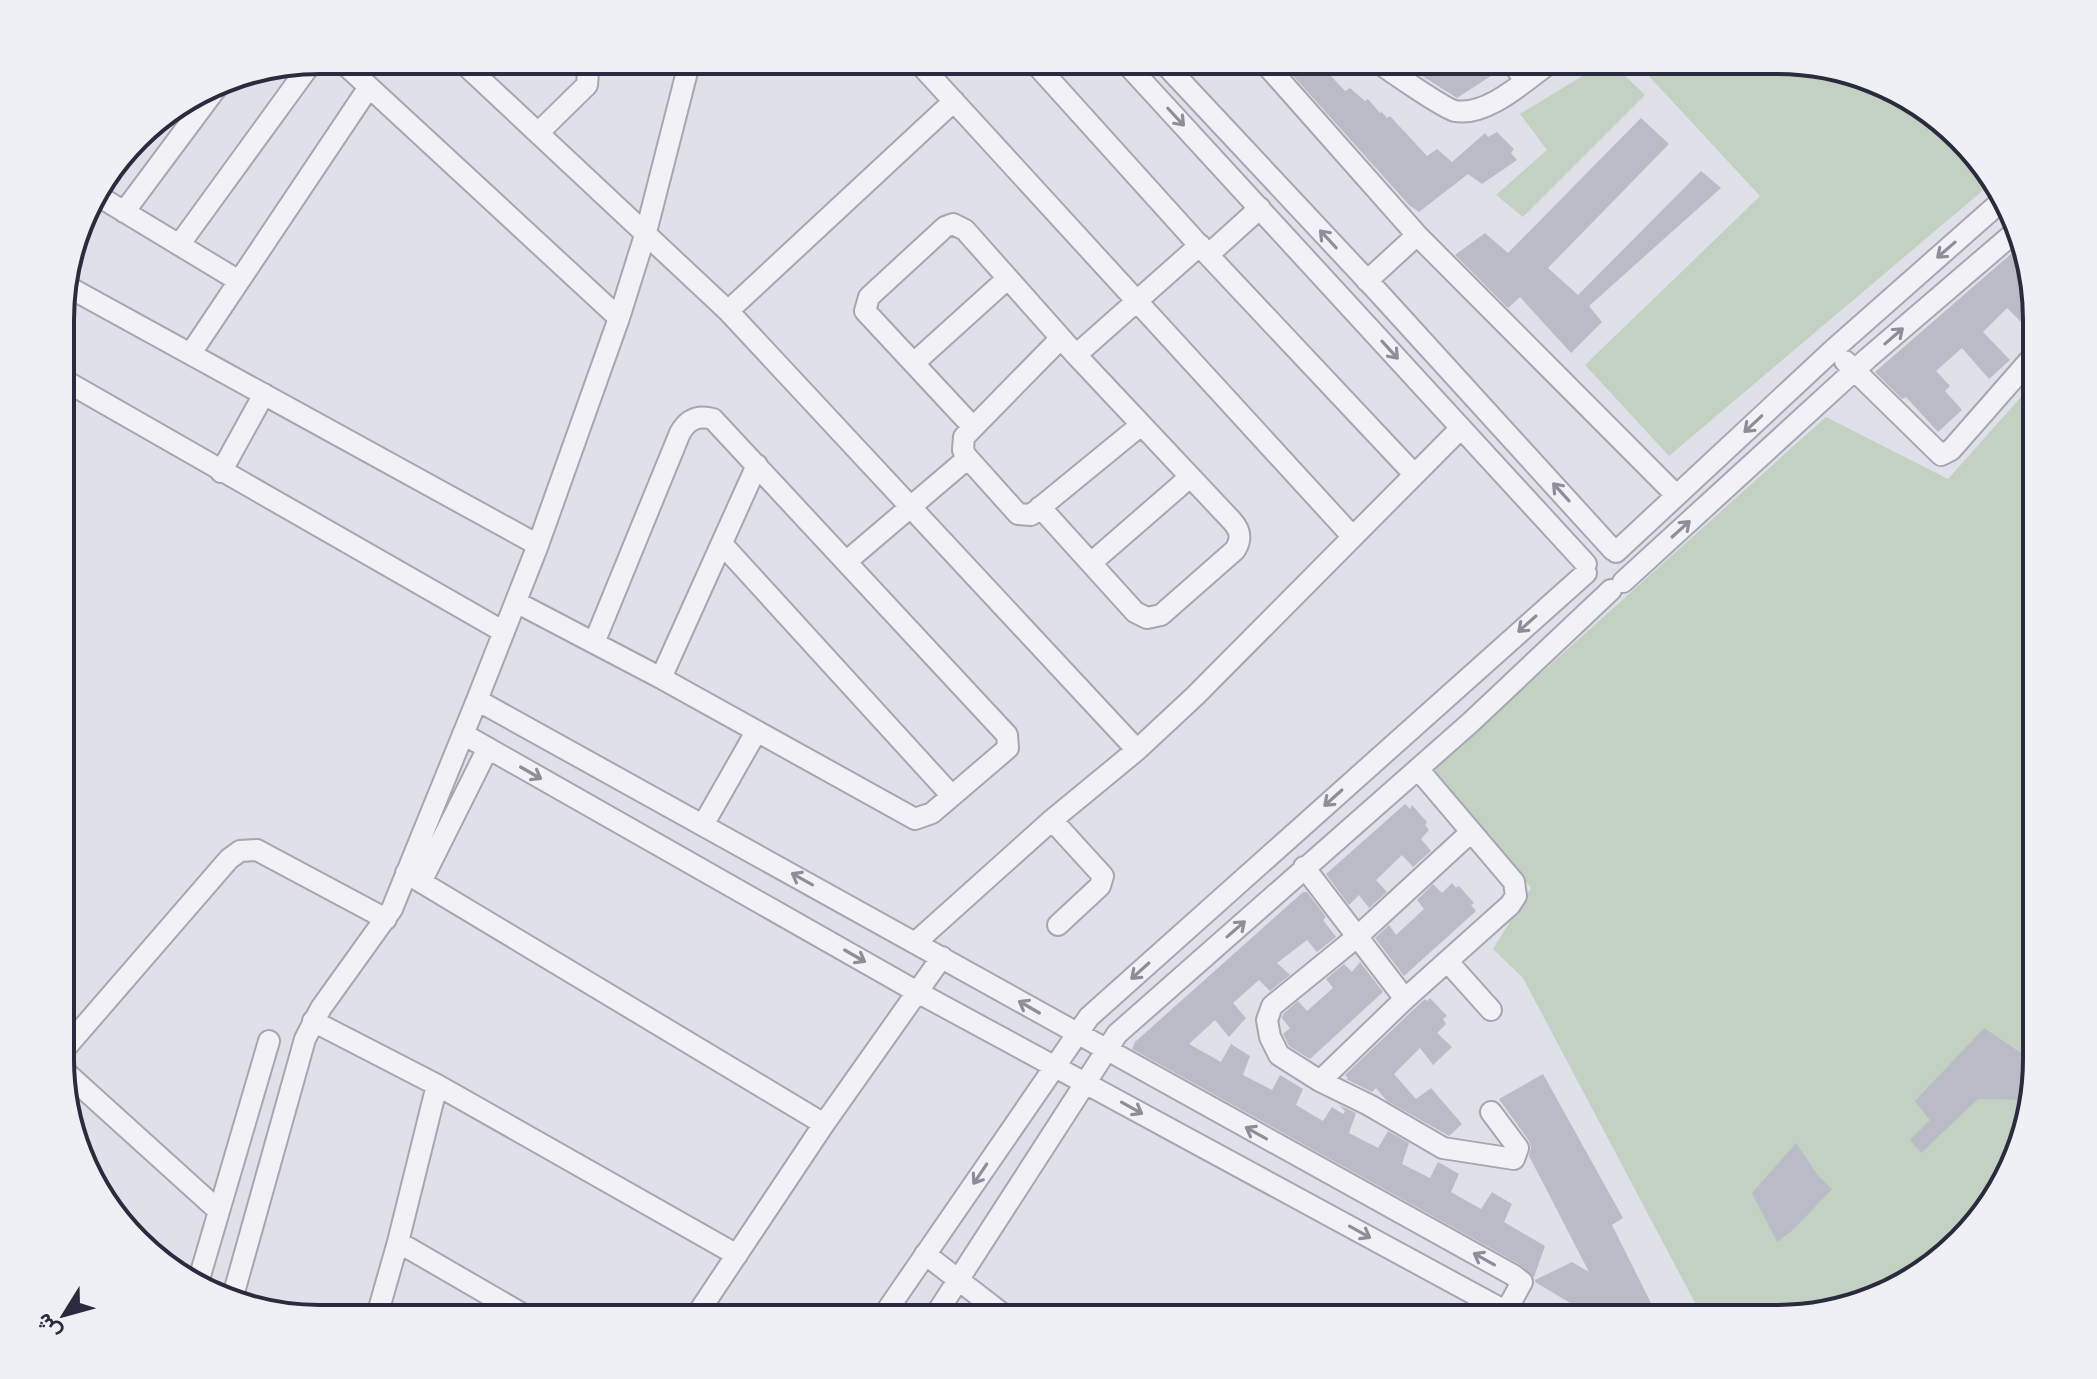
<svg xmlns="http://www.w3.org/2000/svg" width="2097" height="1379" viewBox="0 0 2097 1379" font-family="Ubuntu,Vazirmatn,sans-serif">
  <style>
    .green { fill: #c2d1c2 }
    .building { fill: #babbc7 }
    .lines { fill: none; stroke-linecap: round; stroke-linejoin: round }
    .minor-casing { stroke: #a6a6b2; stroke-width: 24 }
    .minor { stroke: #f2f2f6; stroke-width: 20 }
    .oneway { stroke: #8e8e9a }
    .rim { fill: none; stroke: #2a2b3e; stroke-width: 4 }
  </style>
  <rect width="100%" height="100%" fill="#e0e0e8"/>
  <path class="green" d="M1609,60L1645,95L1523,217L1496,195L1547,150L1520,114Z
    M1634,60H1777L1860,74L1922,104L1994,181L1669,456L1585,365L1760,196Z
    M2036,380V1075L1993,1204L1906,1284L1793,1318H1703L1523,978L1493,949L1531,888L1434,769L1826,417L1948,479Z"/>
  <path class="building" d="M1279,60H1316L1345,91L1350,88L1365,101L1368,99L1380,113L1382,112L1387,118L1390,116L1427,156L1437,149L1452,162L1485,133L1488,137L1497,132L1514,149L1511,153L1517,160L1482,184L1468,174L1419,212L1409,205Z
    M1397,60H1485L1494,74L1457,98Z
    M1641,118L1669,144L1548,268L1578,295L1701,171L1721,188L1589,306L1602,322L1571,353L1520,297L1508,308L1455,255L1485,233L1508,253Z
    M2019,247L2031,287L2025,292L2036,305V312L2023,324L2007,308L1983,332L2010,360L1989,379L1962,348L1936,371L1950,386L1945,391L1962,410L1938,432L1906,397L1902,399L1875,372Z
    M1405,804L1410,809L1412,805L1427,822L1425,825L1429,830L1421,839L1431,851L1413,867L1402,855L1376,880L1387,892L1369,908L1359,895L1349,905L1326,874Z
    M1452,883L1456,888L1459,886L1474,903L1471,905L1476,911L1404,976L1375,938L1389,925L1396,935L1424,909L1417,900L1433,884L1442,893Z
    M1303,892H1307L1326,917L1323,920L1336,937L1317,952L1307,940L1277,963L1290,975L1270,991L1259,980L1233,1003L1246,1018L1229,1037L1215,1020L1189,1044L1221,1062L1231,1044L1250,1056L1243,1075L1272,1090L1280,1075L1303,1089L1296,1105L1323,1121L1332,1107L1343,1114L1345,1111L1339,1105L1356,1113L1349,1133L1378,1148L1388,1131L1409,1143L1402,1164L1430,1178L1438,1162L1459,1174L1451,1192L1481,1209L1492,1192L1512,1204L1504,1222L1545,1246L1534,1277L1519,1264L1132,1049L1135,1042Z
    M1360,962L1383,992L1310,1059L1289,1046L1283,1034L1290,1028L1282,1018L1283,1014L1298,1001L1307,1011L1333,988L1326,979L1344,964L1352,972Z
    M1430,998L1447,1016L1443,1019L1446,1024L1437,1033L1452,1047L1433,1065L1420,1048L1394,1074L1416,1099L1431,1088L1462,1124L1449,1136L1387,1101L1376,1088L1372,1092L1346,1079L1348,1078L1345,1075L1414,1009L1425,999L1427,1001Z
    M1984,1028L2036,1063V1075L2028,1100L1978,1099L1921,1153L1910,1140L1930,1120L1915,1101Z
    M1543,1074L1623,1218L1612,1225L1659,1319H1597L1535,1282V1280L1572,1262L1589,1272L1529,1156L1531,1147L1529,1141L1499,1099Z
    M1796,1143L1819,1177L1832,1189L1794,1229L1777,1242L1752,1193Z"/>
  <g class="lines">
    <g class="minor-casing">
      <path id="minor" d="M340,60L619,318
        M460,60L728,311L1137,750
        M916,60L1352,536
        M1032,60L1208,255L1414,474
        M1123,60L1586,564
        M1161,60L1378,292L1613,550
        M1262,60L1417,235L1676,495
        M1375,60C1387,69 1443,108 1455,111C1488,117 1528,78 1554,60
        M1510,60L1525,80
        M538,133L587,85L588,72L576,60
        M95,194L239,281
        M124,212L223,79
        M179,245L312,62
        M1208,255L1260,208
        M1367,281L1417,235
        M63,284L538,545
        M728,311L954,101
        M1061,338L964,437L963,450L966,456L1018,514L1031,515L1141,425
        M191,353L369,87
        M1076,355L1200,245
        M1845,361L1941,455L1951,450L2036,353
        M914,363L1007,279
        M62,379L504,632
        M972,426L865,311L869,297L945,227L953,224L965,230L1076,355L1232,521C1241,531 1242,539 1235,550L1161,615L1147,618L1135,612L1040,507
        M221,472L264,394
        M722,544L952,796
        M1616,552L1834,349L2005,198
        M847,561L968,458
        M1091,563L1190,477
        M1623,582L1868,358L2015,232
        M516,602L661,678L915,819L932,813L1008,748L1007,735L713,419C698,415 688,419 680,433L594,643
        M661,678L757,465
        M477,700L1513,1275L1522,1282L1506,1311
        M463,734L919,993L1520,1319
        M1052,820L1103,876L1100,886L1058,925
        M703,825L756,732
        M1471,832L1358,936L1272,1006L1267,1020L1270,1037L1279,1055L1320,1081L1369,1105L1443,1148L1514,1159L1518,1148L1491,1112
        M1304,867L1405,999
        M406,873L824,1124
        M421,882L488,748
        M916,942L1052,820L1137,750L1195,696L1461,428
        M1448,962L1491,1010
        M313,1021L437,1085L737,1255
        M62,1052L229,859L240,851L257,850L386,919
        M62,1069L219,1211
        M1320,1081L1405,999L1510,905L1516,896L1514,882L1418,769
        M398,1242L531,1319
        M925,1254L1009,1319
        M197,1286L269,1041
        M231,1303L305,1039L321,1008L392,909L477,700L538,545L619,318L646,232L690,60
        M376,1319L398,1242L437,1085
        M694,1319L824,1124L942,957
        M881,1319L1089,1017L1586,573
        M933,1319L1117,1034L1470,723L1611,590"/>
    </g>
    <use href="#minor" class="minor"/>
  </g>
  <defs><path id="oneway-shaft" d="M-6 0H5M1.5-3L5.5 0L1.5 3" fill="none" stroke-width="1.6" stroke-linecap="round" stroke-linejoin="round" transform="scale(2)"/></defs>
  <g class="oneway">
    <use href="#oneway-shaft" transform="translate(1176 117) rotate(47)"/>
    <use href="#oneway-shaft" transform="translate(1328 239) rotate(-133)"/>
    <use href="#oneway-shaft" transform="translate(1946 250) rotate(139)"/>
    <use href="#oneway-shaft" transform="translate(1894 336) rotate(-41)"/>
    <use href="#oneway-shaft" transform="translate(1390 350) rotate(48)"/>
    <use href="#oneway-shaft" transform="translate(1753 424) rotate(137)"/>
    <use href="#oneway-shaft" transform="translate(1561 492) rotate(-132)"/>
    <use href="#oneway-shaft" transform="translate(1681 529) rotate(-42)"/>
    <use href="#oneway-shaft" transform="translate(1527 624) rotate(138)"/>
    <use href="#oneway-shaft" transform="translate(531 773) rotate(30)"/>
    <use href="#oneway-shaft" transform="translate(1333 798) rotate(138)"/>
    <use href="#oneway-shaft" transform="translate(802 879) rotate(-151)"/>
    <use href="#oneway-shaft" transform="translate(1236 929) rotate(-41)"/>
    <use href="#oneway-shaft" transform="translate(855 956) rotate(30)"/>
    <use href="#oneway-shaft" transform="translate(1140 971) rotate(138)"/>
    <use href="#oneway-shaft" transform="translate(1029 1007) rotate(-150)"/>
    <use href="#oneway-shaft" transform="translate(1132 1108) rotate(29)"/>
    <use href="#oneway-shaft" transform="translate(1256 1133) rotate(-151)"/>
    <use href="#oneway-shaft" transform="translate(980 1174) rotate(124)"/>
    <use href="#oneway-shaft" transform="translate(1360 1232) rotate(29)"/>
    <use href="#oneway-shaft" transform="translate(1484 1259) rotate(-151)"/>
  </g>
  <path d="M0 0H2097V1379H0ZM320 74H1777A246 246 0 0 1 2023 320V1059A246 246 0 0 1 1777 1305H320A246 246 0 0 1 74 1059V320A246 246 0 0 1 320 74Z" fill="#eff0f5" fill-rule="evenodd"/>
  <path class="rim" d="M320 74H1777A246 246 0 0 1 2023 320V1059A246 246 0 0 1 1777 1305H320A246 246 0 0 1 74 1059V320A246 246 0 0 1 320 74Z"/>
  <g transform="translate(64 1315) rotate(233)" stroke="#eff0f5" stroke-width="6" paint-order="stroke">
  <path d="M0-6L14 30L0 20L-14 30Z" fill="#2a2b3e"/>
  <text y="-12" font-size="22" font-weight="bold" text-anchor="middle" fill="#2a2b3e">ش</text>
  </g>
</svg>
